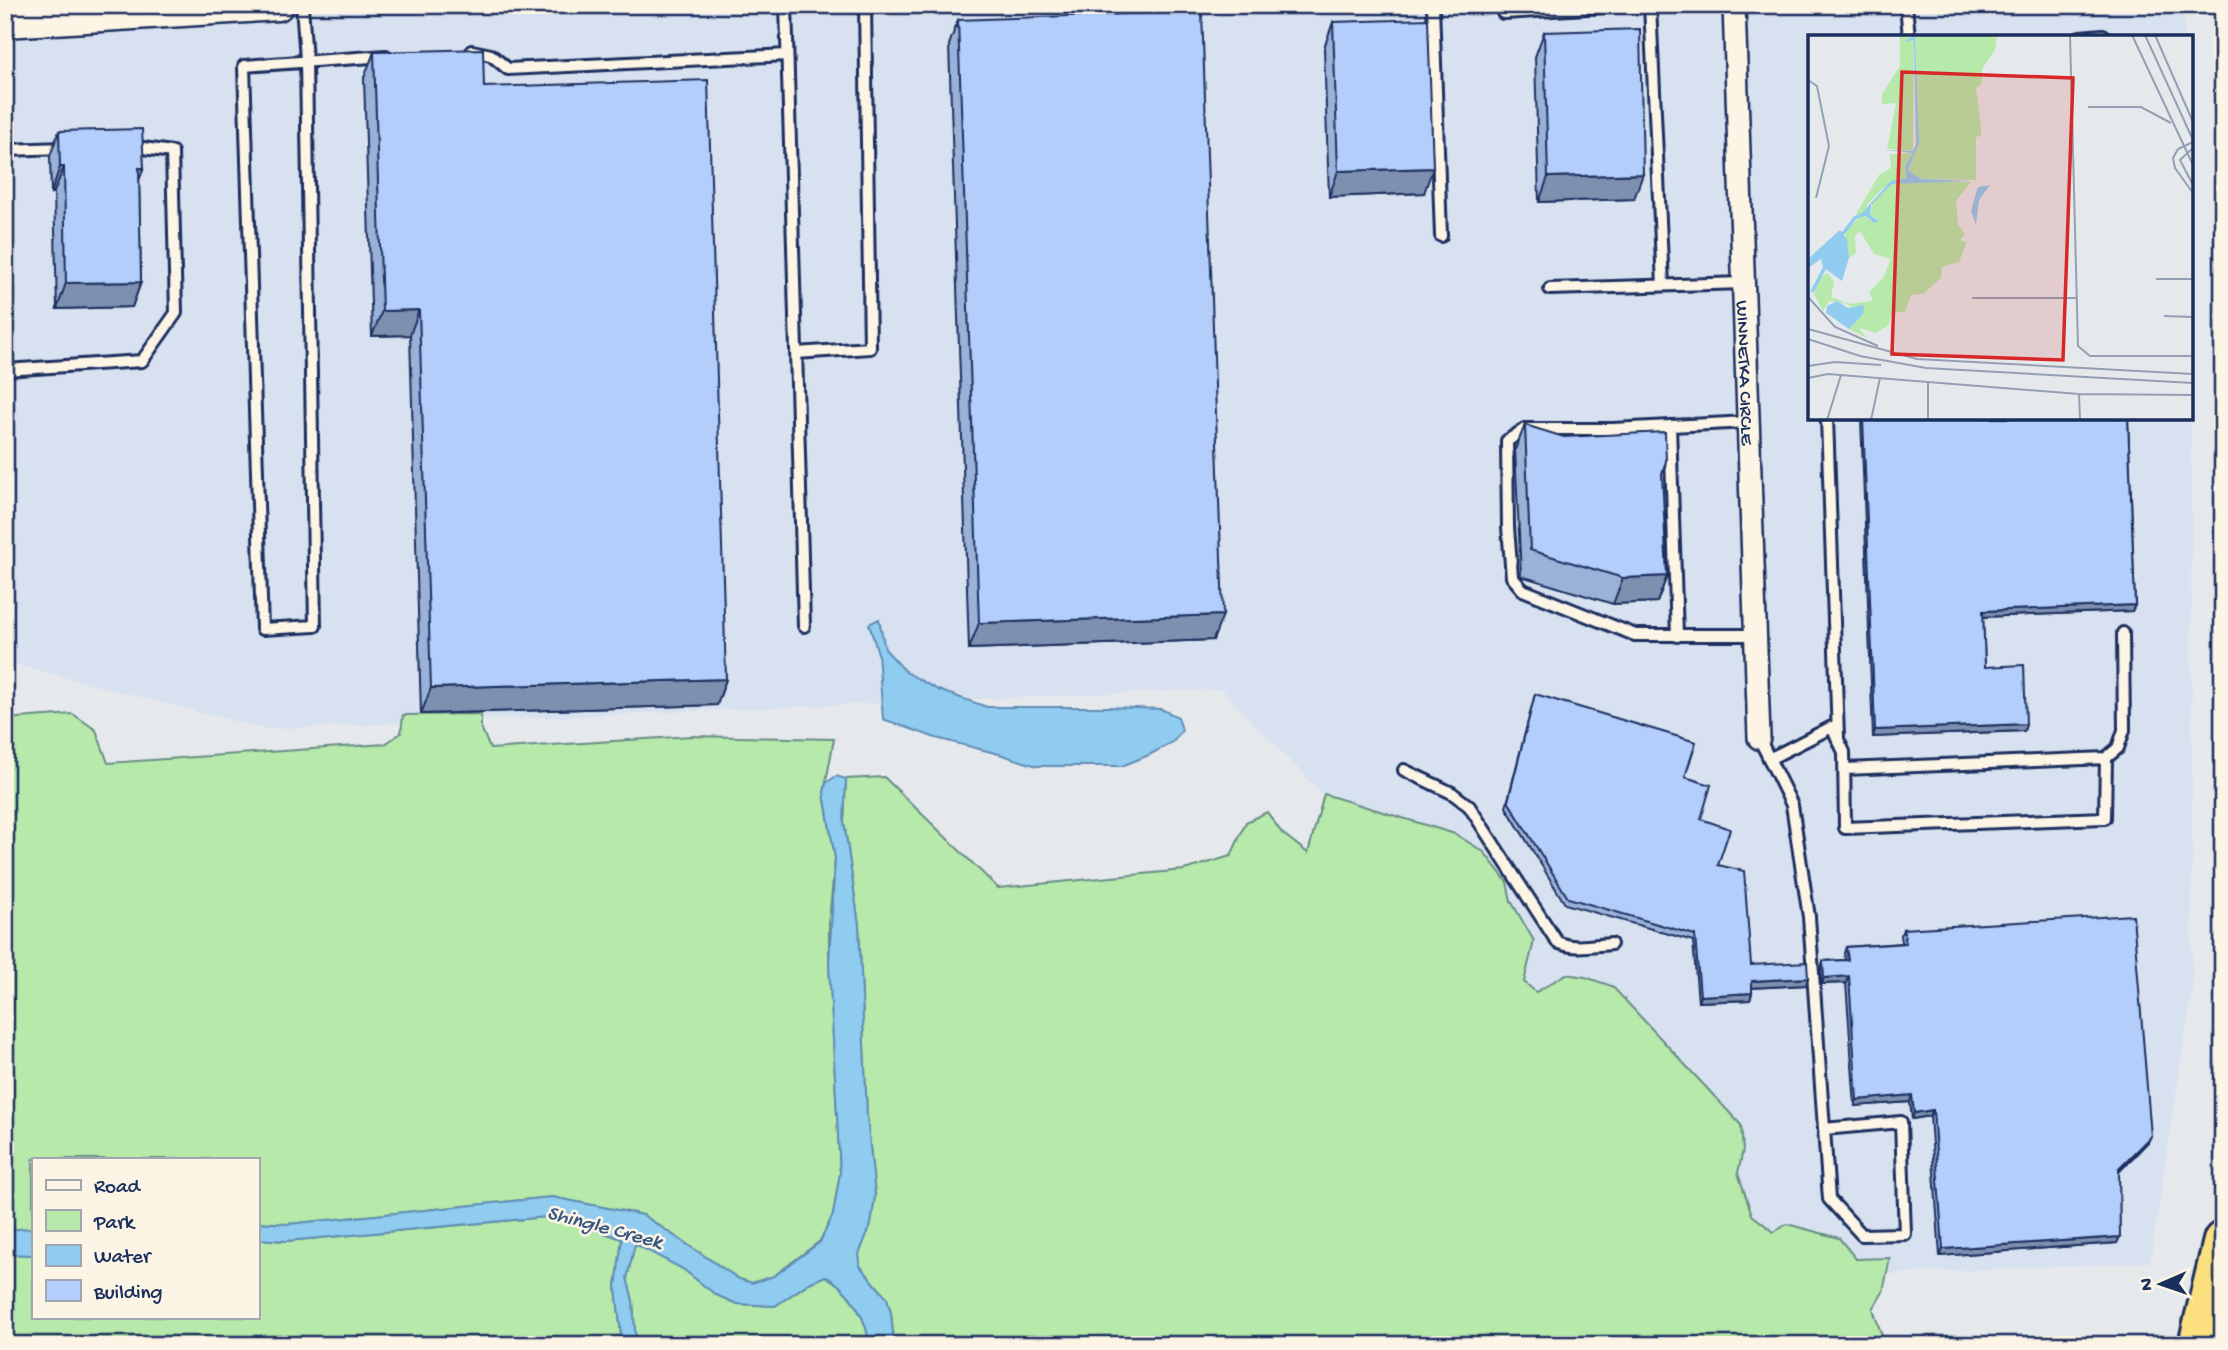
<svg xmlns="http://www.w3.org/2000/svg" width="2228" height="1350" viewBox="0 0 2228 1350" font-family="'Gochi Hand',sans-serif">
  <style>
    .built { fill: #d7e1f0 }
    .green { fill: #b6e9aa; stroke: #688c84; stroke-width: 2 }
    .water { fill: #8fccef; stroke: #618db5; stroke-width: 2 }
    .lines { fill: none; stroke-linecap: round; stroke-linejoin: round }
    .lane-casing { stroke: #1b2f5e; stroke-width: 16 }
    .street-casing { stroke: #1b2f5e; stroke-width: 26 }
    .secondary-casing { stroke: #1b2f5e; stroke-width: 35 }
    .highway-casing { stroke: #1b2f5e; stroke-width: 44 }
    .lane { stroke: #fcf5e5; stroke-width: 10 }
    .street { stroke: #fcf5e5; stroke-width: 21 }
    .secondary { stroke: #fcf5e5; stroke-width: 30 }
    .highway { stroke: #fce080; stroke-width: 38 }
    .wall { fill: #9ab1d8; stroke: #1b2f5e; stroke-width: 2 }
    .shaded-wall { fill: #7d90b0; stroke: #1b2f5e; stroke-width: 2 }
    .building { fill: #b3cefb; stroke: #1b2f5e; stroke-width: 2 }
    .labels { text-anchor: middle; stroke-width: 5; stroke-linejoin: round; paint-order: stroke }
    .street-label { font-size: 19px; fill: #1b2f5e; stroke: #fcf5e5 }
    .water-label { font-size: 21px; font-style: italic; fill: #385682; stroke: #fcf5e5 }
    .inset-river { fill: none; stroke: #8fccef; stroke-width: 3.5 }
    .inset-road { fill: none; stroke: #959fb3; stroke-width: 2 }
    .view { fill: #d62828; fill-opacity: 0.15; stroke: #d62828; stroke-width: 3.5 }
    .inset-edge { fill: none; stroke: #1b2f5e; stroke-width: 3.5 }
  </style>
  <rect width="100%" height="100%" fill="#e6e9ec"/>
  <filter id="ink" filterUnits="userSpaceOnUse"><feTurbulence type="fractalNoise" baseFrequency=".0143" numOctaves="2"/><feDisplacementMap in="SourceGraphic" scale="14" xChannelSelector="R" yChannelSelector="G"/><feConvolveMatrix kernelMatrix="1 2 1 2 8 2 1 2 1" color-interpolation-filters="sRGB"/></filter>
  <g filter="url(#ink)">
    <path class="built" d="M5,5H2183L2185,37H1810V418H2191V159L2192,991L2150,1262L1791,1279L1221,689L265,729L5,662Z"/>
    <path class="green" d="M73,714L96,730L108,763L385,744L401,733L403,715L481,714V727L490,749L692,736L834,739L824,793L835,858L829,921V963L840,1173L833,1215L820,1241L774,1276L752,1283L739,1279L643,1215L552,1197L288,1224L257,1222V1159H33V1228L5,1230V719Z
      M884,777L998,888L1184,870L1231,856L1246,822L1267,812L1282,833L1308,853L1324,794L1455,834L1484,852L1507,882L1511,901L1534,941L1524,982L1536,992L1566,974L1585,977L1612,986L1741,1125L1743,1150L1738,1173L1752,1215L1774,1232L1787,1224L1839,1238L1856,1259L1890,1258L1883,1292L1873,1309L1885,1345H894L891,1313L887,1298L860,1266L859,1254L871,1224L875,1196L867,1116L859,925L844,822L846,779Z
      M547,1217L565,1219L622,1239L616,1287L622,1345H5V1254L33,1255V1317H257V1239L287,1241Z
      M635,1243L683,1269L716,1295L737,1304L775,1306L809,1283L825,1276C848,1287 868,1319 869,1345H636L633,1301L627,1278Z"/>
    <path class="water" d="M879,619L885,649L906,672L938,690L987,707H1109L1161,709L1178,717L1182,730L1173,742L1149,755L1122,766H1037L999,754L936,738L883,719L878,653L869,624Z
      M836,776L846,779L844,822L859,925L867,1116L875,1196L871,1224L859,1254L860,1266L887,1298L891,1313L894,1345H869C868,1319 848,1287 825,1276L809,1283L775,1306L737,1304L716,1295L683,1269L635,1244L627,1278L633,1301L636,1345H622L616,1287L622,1239L565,1219L546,1217L287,1241L257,1239V1222L288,1224L552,1197L643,1215L739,1279L752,1283L774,1276L820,1242L833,1215L840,1173L829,963L835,858L824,793L826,783Z
      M33,1228V1255L5,1254V1230Z"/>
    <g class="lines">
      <g class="lane-casing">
        <path id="lane" d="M302,5L306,60L315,626L262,629L244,66L386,56
          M786,5L804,626
          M1433,5L1441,236
          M1503,5V13L1637,5
          M1650,5L1663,285
          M1906,5L1909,37
          M2080,37L2103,35
          M472,51L491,55L508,69L787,55
          M5,150L64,148
          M1550,289L1743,283
          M796,353L870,348L865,5
          M5,370L142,361L176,313L172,152L129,146
          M1827,418L1838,737
          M1748,422L1613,429H1525L1507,441L1508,527L1512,577L1523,590L1635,635H1755
          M1670,426L1677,636
          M1759,738L1792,805L1809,917L1829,1199L1862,1235L1905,1234L1901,1122L1824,1129
          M2106,758L2118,748L2124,730L2123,633
          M1769,759L1832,727L1844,752L1845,828L2105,818L2106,758L1845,769
          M1404,770L1452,793L1469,806L1557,942C1573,950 1594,945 1611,944"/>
      </g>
      <g class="street-casing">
        <g id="street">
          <path id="s1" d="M1734,5L1759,738"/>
        </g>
      </g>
      <g class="secondary-casing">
        <path id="secondary" d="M5,22L278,5"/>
      </g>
      <g class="highway-casing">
        <path id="highway" d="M2198,1345L2223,1241"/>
      </g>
      <use href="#lane" class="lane"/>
      <use href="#street" class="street"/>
      <use href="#secondary" class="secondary"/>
      <use href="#highway" class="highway"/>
    </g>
    <path class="wall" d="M958,20L1213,640L969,649L949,45Z
      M1333,22L1424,193L1329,197L1324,48Z
      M1544,32L1634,199L1539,202L1535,57Z
      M374,52L484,87L726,679L717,705L421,714L410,335L372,336L364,78Z
      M59,131L139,180L141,282L132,307L57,309L54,192L51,193L50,156Z
      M1861,418H2128L2135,605L2132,611L1983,617L1985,667L2026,724L2024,731L1873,737Z
      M1525,425L1662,474L1667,576L1657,602L1613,604L1521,576L1515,450Z
      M1535,694L1685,777L1718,865L1751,965L1806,985L1752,988V993L1750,1000L1698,1002L1693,941L1565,904L1506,807Z
      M1903,929L2148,1142L2119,1172L2117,1243L1940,1256L1930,1116L1912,1119L1910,1102L1855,1106L1846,983L1822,984L1821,968L1823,961L1845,960L1844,953L1846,947L1902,943L1901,935Z"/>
    <path class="shaded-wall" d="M60,167H64L54,192L51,193Z
      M139,168H144L134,193Z
      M1433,168L1424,193L1329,197L1338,171Z
      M1643,174L1634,199L1539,202L1548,177Z
      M141,282L132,307L57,309L66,283Z
      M419,310L410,335L372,336L382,311Z
      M1667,576L1657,602L1613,604L1623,578Z
      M2135,605L2132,611L1980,617L1983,611Z
      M1223,615L1213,640L969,649L979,623Z
      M726,679L717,705L421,714L431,688Z
      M2026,724L2024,731L1873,737L1875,730Z
      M1849,976L1846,983L1822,984L1824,978Z
      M1808,978L1806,985L1749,988L1752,981Z
      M1752,993L1750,1000L1698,1002L1700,996Z
      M1912,1095L1910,1102L1855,1106L1857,1100Z
      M1933,1110L1930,1116L1912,1119L1914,1113Z
      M2151,1136L2148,1142L2116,1174L2119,1168Z
      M2120,1237L2117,1243L1940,1256L1943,1249Z"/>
    <path class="building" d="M1202,11L1223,615L979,623L958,20Z
      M1428,19L1433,168L1338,171L1333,22Z
      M1640,29L1643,174L1548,177L1544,32Z
      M483,49L484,87L708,80L726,679L431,688L419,310L382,311L374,52Z
      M142,129L144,168H139L141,282L66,283L64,167H60L59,131Z
      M1863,418H2128L2135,605L1983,611L1985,667L2024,665L2026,724L1875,730Z
      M1525,425L1564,437L1665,432L1666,461L1662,474L1667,576L1623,578L1530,550Z
      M1535,694L1696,742L1685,777L1711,785L1701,819L1730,829L1718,865L1744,871L1751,965L1807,962L1808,978L1752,981V993L1700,996L1695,935L1568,898L1508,801Z
      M2133,915L2151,1136L2119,1168L2120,1237L1943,1249L1933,1110L1914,1113L1912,1095L1857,1100L1849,976L1824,978L1823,961L1848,960L1846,947L1906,943L1903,929Z"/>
  </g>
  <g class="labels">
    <g class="street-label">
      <text dy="7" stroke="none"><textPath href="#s1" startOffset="368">WINNETKA CIRCLE</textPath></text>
    </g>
    <g class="water-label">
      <text transform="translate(605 1226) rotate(15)" y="7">Shingle Creek</text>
    </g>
  </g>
  <g transform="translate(1808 35)">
    <rect width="385" height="385" fill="#e6e9ec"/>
    <path d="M92,0L105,1L97,6L105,5L106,9L105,116L79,114L88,68L74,69V59L92,31ZM107,0H189L187,15L174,34V49L168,53L173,91V101L168,102V145L113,144L100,135L111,108ZM105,118L97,131L99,143L75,153L59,170V177L47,181L71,140L83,133L82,119ZM103,146L163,147L148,166L150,189L157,200L152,205L159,207L151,227L134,232L133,243L115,259L103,260L97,277H84L81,290L68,298L51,293L59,303L41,294L55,279L37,268L21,266L15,276L6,259L12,242L20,238L26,247L23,262L42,269L65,266L61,257L75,243L83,224L66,219L52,196L47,201L48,218L41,223L37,196L55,180L66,188L70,185L62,180L64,168L84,149Z" fill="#b6e9aa"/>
    <path d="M107,0L111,108L100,135L113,144L163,146L84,149L63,170L62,180L71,186L66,188L54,178L83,146L99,143L97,131L105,118L75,115L105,116L108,109L106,9L105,5L96,7ZM182,150L171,165L168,190L163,176L168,158L170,152ZM32,195L39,204L41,223L34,246L15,232L13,224L0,233L2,222ZM29,266L40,273L56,270L55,279L41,294L18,278L19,271Z" fill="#8fccef"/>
    <path class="inset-river" d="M33,201L47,183L59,178M4,257L18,230"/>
    <path class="inset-road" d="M262,0L270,311L282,321H385M324,0L385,130M337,0L385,105M347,0L385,87M0,45L9,51L21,111L8,163M280,72H333L363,88M385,107L370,114L365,123L367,133L385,158M385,113L372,125L385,150M348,244H385M0,262L27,292L70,311M164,263H268M356,281L385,282M0,294L109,324L385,339M0,304L52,321L118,333L385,348M0,331L27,327L73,330M0,343L20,339L271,359L385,360M271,359L272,385M19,385L33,340M63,385L72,343M120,385V347"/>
    <path class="view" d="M94,37L265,43L255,325L84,319Z"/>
    <rect width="385" height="385" class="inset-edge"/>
  </g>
  <rect width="2228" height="1350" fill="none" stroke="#fcf5e5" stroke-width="28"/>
  <rect x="14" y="14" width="2200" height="1322" fill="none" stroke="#1b2f5e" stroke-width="2.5" filter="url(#ink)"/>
  <rect x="32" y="1158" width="228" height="161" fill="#fcf5e5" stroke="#a2a6af" stroke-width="2"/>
  <rect x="46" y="1180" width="35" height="10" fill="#fcf5e5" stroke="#a2a6af" stroke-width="2"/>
  <text x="94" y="1192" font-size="21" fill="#1b2f5e">Road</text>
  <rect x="46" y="1210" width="35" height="21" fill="#b6e9aa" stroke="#a2a6af" stroke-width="2"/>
  <text x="94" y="1228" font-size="21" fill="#1b2f5e">Park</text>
  <rect x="46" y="1245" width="35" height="21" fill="#8fccef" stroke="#a2a6af" stroke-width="2"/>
  <text x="94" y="1262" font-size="21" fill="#1b2f5e">Water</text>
  <rect x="46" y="1280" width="35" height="21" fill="#b3cefb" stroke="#a2a6af" stroke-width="2"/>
  <text x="94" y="1298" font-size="21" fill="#1b2f5e">Building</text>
  <g transform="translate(2161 1284) rotate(268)" stroke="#fcf5e5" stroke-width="5" paint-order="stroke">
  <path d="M0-5L12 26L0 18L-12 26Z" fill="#1b2f5e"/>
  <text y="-10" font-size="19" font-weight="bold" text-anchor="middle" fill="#1b2f5e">N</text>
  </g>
</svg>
